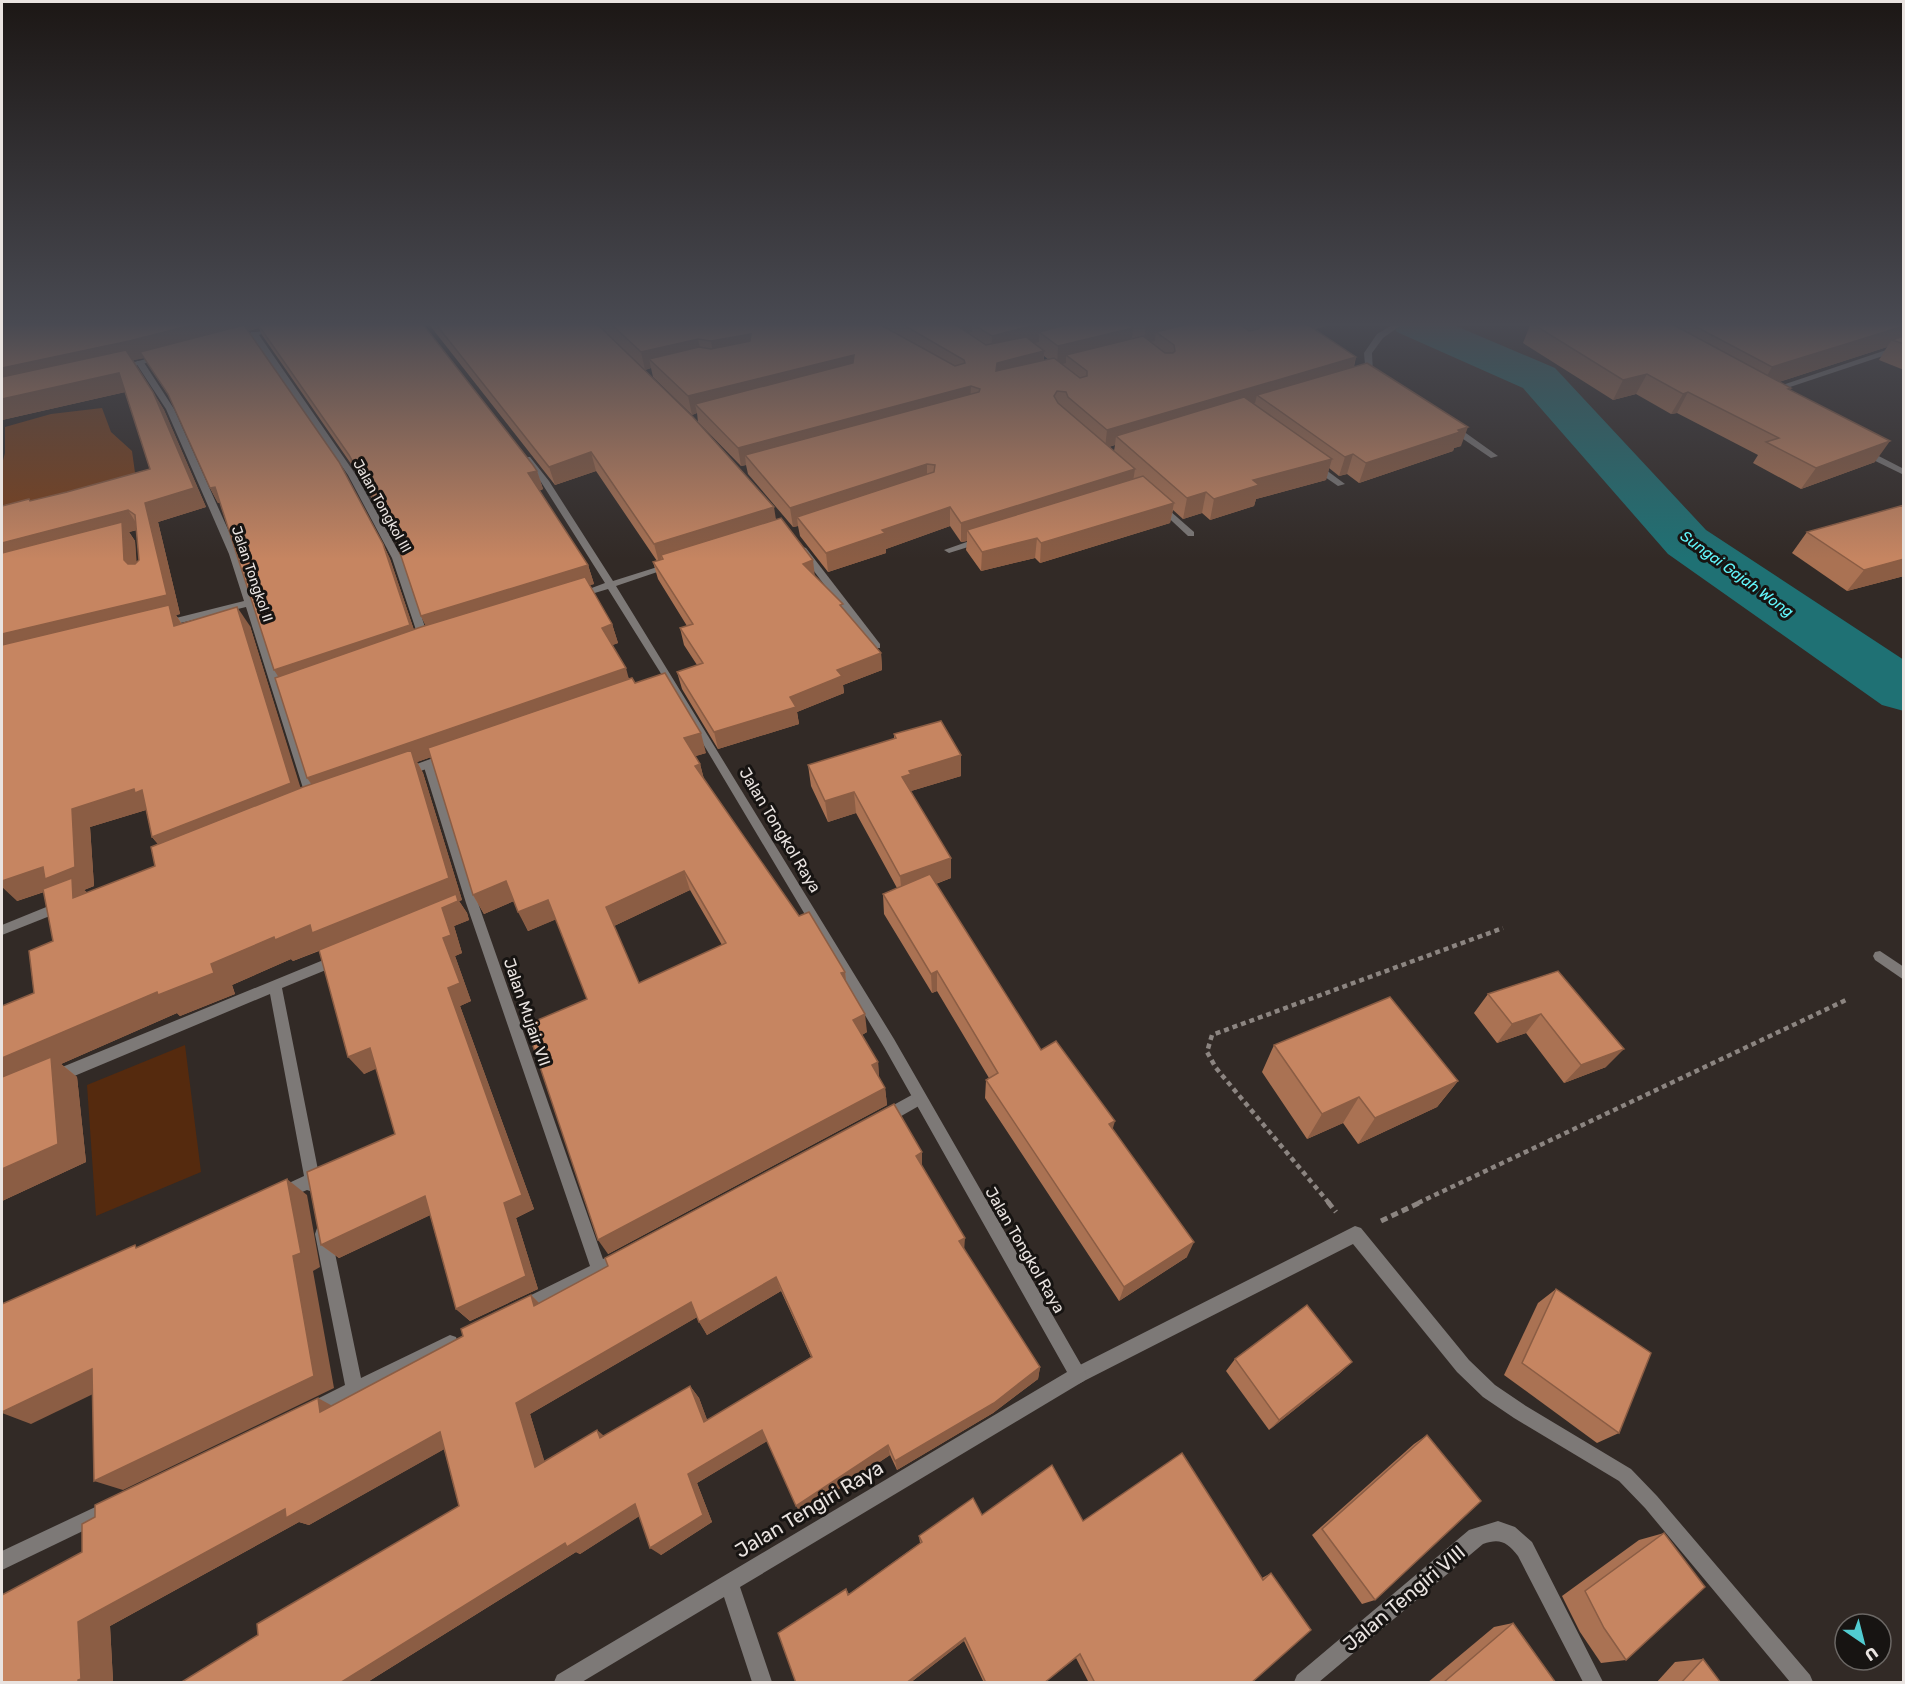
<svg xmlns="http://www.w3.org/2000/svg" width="1905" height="1684" font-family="Rubik,sans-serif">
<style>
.green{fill:#552a0e}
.forest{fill:#7c411c}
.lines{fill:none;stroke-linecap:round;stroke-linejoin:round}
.river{fill:#1f7174;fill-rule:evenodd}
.path-far1{stroke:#8c8581;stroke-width:4.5;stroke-dasharray:5 4;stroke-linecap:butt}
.path{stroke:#8c8581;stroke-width:5;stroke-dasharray:7 4.5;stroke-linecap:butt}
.service{fill:#7d7977;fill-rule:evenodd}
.minor{fill:#7d7977;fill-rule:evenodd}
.tertiary{fill:#7d7977;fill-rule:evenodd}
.wall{fill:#aa7253;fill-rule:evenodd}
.shaded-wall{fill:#8b5d44}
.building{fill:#c68561;stroke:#8b5d44;stroke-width:1.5;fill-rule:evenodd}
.labels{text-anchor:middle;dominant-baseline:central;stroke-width:6;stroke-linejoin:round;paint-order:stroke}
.far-street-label{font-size:14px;fill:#e9e3e0;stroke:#171412}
.far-water-label{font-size:15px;font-style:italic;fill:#62f6fb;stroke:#171412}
.street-label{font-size:16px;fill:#e9e3e0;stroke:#171412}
.near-street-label{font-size:20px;fill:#e9e3e0;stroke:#171412}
</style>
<rect width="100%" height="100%" fill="#322a26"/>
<path class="green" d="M185 1045 201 1172 96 1216 87 1085Z"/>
<path class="forest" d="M102 408 111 432 132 451 137 487 2 516V464L5 453V427L51 414Z"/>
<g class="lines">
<path class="river" d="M1391 323H1449L1555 368 1706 530 1904 660V711L1882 705 1668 554 1523 388 1397 332Z"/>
<g class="path-far1">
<path d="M1329 1203 1216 1068 1207 1052 1212 1035 1503 928"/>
<path d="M1418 1203 1846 1000"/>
</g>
<g class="path">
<path d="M1328 1202 1336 1212"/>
<path d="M1381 1221 1421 1202"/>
</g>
<g class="service">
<path d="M251 332H257L356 475 402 558 430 642 429 644 425 645 420 642 392 558 348 475 250 334Z"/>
<path d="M137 361H143L174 409 239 554 319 801 317 804 313 805 307 801 246 607 164 627 159 624 160 622 244 601 229 554 166 409 136 363Z"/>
<path d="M429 760 435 764 478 903 603 1259 622 1250 628 1252 630 1258 628 1264 523 1316 517 1314 515 1308 517 1302 590 1266 466 903 423 764Z"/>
<path d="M1880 951 1904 967V980L1875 960 1873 956 1875 952Z"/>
<path d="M338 954 343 955 345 959 343 963 282 988 321 1185 318 1190 313 1192 307 1190 283 1200 278 1198 275 1193 278 1188 304 1176 270 994 60 1082 55 1083 50 1082 48 1077 50 1072Z"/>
<path d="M919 1091 924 1093 926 1098 924 1103 889 1123 884 1125 879 1123 877 1118 879 1113Z"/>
<path d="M323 1226 329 1228 331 1234 361 1378 450 1335 456 1337 458 1343 456 1349 315 1418 309 1415 306 1409 309 1403 345 1385 315 1234 317 1228Z"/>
<path d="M1355 1226 1361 1228 1469 1360 1495 1385 1526 1406 1631 1469 1657 1496 1810 1675 1813 1682H1790L1645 1508 1619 1481 1514 1418 1483 1397 1457 1372 1353 1244 1084 1381 1078 1384 1072 1381 1069 1375 1072 1369Z"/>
<path d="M108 1501 114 1504 117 1510 114 1516 2 1570V1551Z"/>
</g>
<g class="minor">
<path d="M288 323H301L237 341 233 339Z"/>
<path d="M1396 323H1404L1383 338 1372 353 1373 373 1377 376 1373 378 1366 376 1364 353 1377 334Z"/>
<path d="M1904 344V349L1775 392 1768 390Z"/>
<path d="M161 355H164V359L120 369 116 367Z"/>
<path d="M1450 426H1456L1498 456 1491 458 1450 430Z"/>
<path d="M524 457H530L549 481 613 581 670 563 675 566 616 586 894 1039 1087 1375 1084 1381 740 1587 772 1682H752L724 1597 582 1682H554L557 1675 1067 1372 884 1047 665 680 608 589 578 598 573 595 605 583 541 482 523 459Z"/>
<path d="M1312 464H1318L1345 484 1338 486 1312 468Z"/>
<path d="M1161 503 1194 532V536H1188L1158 508V504Z"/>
<path d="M981 537 984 538V542L949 553 944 550Z"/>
<path d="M803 547 806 548 880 644V648H872L798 550Z"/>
<path d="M447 753 453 757 451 760 404 777 398 773 400 770Z"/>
<path d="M61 901 65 902 67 906 65 910 2 935V925Z"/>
<path d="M1498 1521 1515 1527 1532 1542 1603 1682H1583L1518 1556C1507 1542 1500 1538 1483 1544L1319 1682H1294L1297 1675 1469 1530Z"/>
</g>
<path class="tertiary" d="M1859 449H1865L1904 469V475L1859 453Z"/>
</g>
<g class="wall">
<path d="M2 323H422L537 471 543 489 539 491 588 565 594 584 589 585 612 624 618 643 612 645 629 679 635 683 706 753 695 756 700 764 704 779 799 916 845 972 846 983 867 1032 862 1035 878 1062 879 1078 885 1088 887 1105 608 1254 587 999 556 919 528 931 514 901 484 914 473 895 431 757 417 762 423 773 462 900 459 901 467 913 469 920 454 926 462 953 455 956 471 1001 460 1006 534 1209 516 1218 538 1289 470 1321 456 1309 430 1215 339 1258 321 1245 395 1134 376 1068 364 1074 319 951 293 961 291 959 232 985 235 994 180 1016 177 1013 61 1064 77 1077 86 1162 2 1201V1006L34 993 53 941 44 892 17 901 29 499 31 501 67 492 150 469 125 392 2 420ZM259 328 262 335 358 474 398 545 421 616 426 626 414 630 390 559 383 544 248 331ZM144 358 170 398 210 488 218 503 220 502 278 676 307 778 312 784 300 788 250 626 182 624 176 615 180 614 158 522 206 507 164 410 133 360ZM137 530 139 560 136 562 135 541 129 532ZM146 810 152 837 158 844 155 866 88 893 84 890 94 886 90 827ZM690 890 722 945 639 983 614 926Z"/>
<path d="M428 323H596L776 519 815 576 881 653 882 670 843 685 844 693 797 712 799 724 718 749 682 689 677 672 697 665 684 645 680 628 687 626 658 579 653 562 657 561 596 471 555 485Z"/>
<path d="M596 323H1335L1315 329 1356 357 1354 367 1461 446 1454 448 1453 451 1359 483 1347 474 1339 476 1329 468 1326 480 1256 499 1254 506 1210 520 1202 513 1183 519 1173 510 1170 523 1040 563 1035 558 981 571 966 550 967 541 961 542 950 526 886 549V553L828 572 800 536 798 526 793 527 748 474 746 465 741 466 698 422 697 413 692 415 653 377 651 368 645 370ZM1044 356 1049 360 1044 361ZM1115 445 1114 451 1109 447Z"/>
<path d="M1531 323H1904V370L1879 360 1887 347 1779 382 1791 388 1790 390 1875 462 1801 489 1753 463 1758 455 1677 413 1671 414 1636 394 1613 400 1523 343Z"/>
<path d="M1807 532 1904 576 1847 591 1792 553Z"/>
<path d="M894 734 961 776 911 791 951 878 936 884 1041 1050 1113 1130 1187 1257 1119 1301 985 1098 986 1080 989 1078 937 991 932 993 884 914 883 894 897 888 856 813 828 822 811 786 808 765 894 739Z"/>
<path d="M1558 971 1606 1067 1564 1083 1526 1033 1497 1043 1474 1013 1488 994Z"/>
<path d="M1274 1045 1458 1081 1437 1107 1358 1144 1343 1123 1307 1139 1262 1072Z"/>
<path d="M922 1167 964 1249 1040 1367 1038 1379 993 1413 897 1470 890 1455 801 1514 767 1441 697 1483 712 1522 661 1555 639 1516 580 1554 576 1552 366 1683H180L258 1635 459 1506 444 1449 309 1525 299 1522 110 1626 113 1681 111 1683 82 1552 333 1406 463 1336 531 1295 539 1303ZM781 1291 811 1357 707 1420 699 1398 690 1386 605 1436 544 1461 530 1414 697 1317 707 1335Z"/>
<path d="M1556 1289 1619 1433 1597 1443 1504 1375 1538 1303Z"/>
<path d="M1235 1359 1352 1362 1339 1374 1269 1430 1226 1371Z"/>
<path d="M1427 1435 1375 1600 1362 1604 1312 1535 1414 1444Z"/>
<path d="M982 1515 1083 1521 1262 1578 1271 1573 1251 1683H1089L1076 1658 1044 1683H984L964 1641 910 1683H796L846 1589 849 1594 920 1543 919 1536Z"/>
<path d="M1664 1533 1626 1660 1601 1663 1580 1632 1562 1596 1639 1540Z"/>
<path d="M1513 1623 1556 1683H1427L1494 1627Z"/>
<path d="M1703 1659 1721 1683H1656L1675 1662Z"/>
</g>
<g class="shaded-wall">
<path d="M200 323H256L259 328 144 358 2 389V368Z"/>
<path d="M962 323H1009L972 324V332L962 335Z"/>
<path d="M1043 323H1055L1054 338 1039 332V342L991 354 992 336Z"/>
<path d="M1156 323H1219L1156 332 1155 341 1143 344 1146 326Z"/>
<path d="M1296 323H1335L1293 335Z"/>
<path d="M1904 326V342L1892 340 1887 347 1760 388 1772 367Z"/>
<path d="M1133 328 1131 347 1066 355V363L1057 366 1058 346Z"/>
<path d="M751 334 753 351 714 359 711 341Z"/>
<path d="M698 339 702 357 649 359 651 368 645 370 641 352Z"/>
<path d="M1044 351 1043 369 996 389 997 363Z"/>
<path d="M854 355 855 373 695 404 697 413 692 415 688 396Z"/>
<path d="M1356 357 1351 375 1257 395 1255 403 1124 443 1116 436 1115 445 1105 448 1107 430Z"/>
<path d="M119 373 130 391 2 420V399Z"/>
<path d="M1647 374 1636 394 1613 400 1623 380Z"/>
<path d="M971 386 970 404 745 455 746 465 741 466 738 448Z"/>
<path d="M153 392 164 410 206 507 158 522 180 614 176 615 182 625 2 658V634L167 595 145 503 194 488Z"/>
<path d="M1688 392 1677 413 1671 414 1683 394Z"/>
<path d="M1468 427 1461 446 1454 448 1453 451 1359 483 1366 463Z"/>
<path d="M1890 441 1875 462 1801 489 1816 468Z"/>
<path d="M591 452 596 471 555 485 549 467Z"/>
<path d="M1353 454 1347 474 1339 476 1345 457Z"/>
<path d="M1332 459 1326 480 1256 499 1254 506 1210 520 1214 499 1253 480Z"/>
<path d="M927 464V483L797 517 798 526 793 527 790 508Z"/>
<path d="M1135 469 1132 488 967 530V541L961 542V523Z"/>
<path d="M537 471 543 489 535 492 528 473Z"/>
<path d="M215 487 223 501 218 503 210 488Z"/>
<path d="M1206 492 1202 513 1183 519 1187 498Z"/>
<path d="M1174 503 1170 523 1040 563 1041 543Z"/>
<path d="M774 507 777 526 663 559 661 555 662 562 659 563 654 544Z"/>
<path d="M950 507V526L886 549V553L828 572 826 553 882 530Z"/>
<path d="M128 510 140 529 129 532 135 541 138 579 2 566V543Z"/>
<path d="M1037 538 1035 558 981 571 982 552Z"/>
<path d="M383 544 390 559 417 639 283 684 274 670Z"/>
<path d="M1904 559V576L1847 591 1864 570Z"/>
<path d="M813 560 815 577 803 564Z"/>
<path d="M588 565 594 584 430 635 421 616Z"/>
<path d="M237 607 250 626 305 802 168 856 152 837Z"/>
<path d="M612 624 618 643 608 647 602 628Z"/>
<path d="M881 653 882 670 843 685 844 693 797 712 799 724 718 749 714 732 790 697 837 670Z"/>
<path d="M626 668 631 687 417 762 423 773 462 900 459 901 467 913 469 920 454 926 462 953 455 956 471 1001 460 1006 534 1209 516 1218 538 1289 470 1321 456 1309 526 1276 325 948 293 961 291 959 232 985 235 994 180 1016 177 1013 61 1064 77 1077 86 1162 2 1201V1058L211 964 320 796 307 778Z"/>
<path d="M701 733 706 753 690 758 684 738Z"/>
<path d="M961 755V776L911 791V795L902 777 909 771Z"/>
<path d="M700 764 705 784 695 766Z"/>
<path d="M134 789 142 790 149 809 90 827 94 886 84 890 95 900 64 898 55 888 17 901 2 887V881L72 809Z"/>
<path d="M854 792 856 813 828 822 825 801Z"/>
<path d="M951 858V878L902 896 900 876Z"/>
<path d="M684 871 690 890 614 926 606 907Z"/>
<path d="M506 881 516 900 484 914 473 895Z"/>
<path d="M548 900 557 919 528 931 518 912Z"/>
<path d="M937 971V991L932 993 931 974Z"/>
<path d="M845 972 847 990 841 973Z"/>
<path d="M865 1014 867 1032 856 1038 853 1020Z"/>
<path d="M1541 1014 1526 1033 1497 1043 1512 1024Z"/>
<path d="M370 1048 385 1065 364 1074 348 1057Z"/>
<path d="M1624 1049 1606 1067 1564 1083 1581 1065Z"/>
<path d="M878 1062 879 1079 872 1065Z"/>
<path d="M1458 1081 1437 1107 1358 1144 1375 1118Z"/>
<path d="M885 1088 887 1105 608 1254 598 1240Z"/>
<path d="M1359 1097 1343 1123 1307 1139 1322 1114Z"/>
<path d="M1115 1121 1110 1138 1109 1124Z"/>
<path d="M922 1152V1169L916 1156Z"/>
<path d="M287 1179 307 1195 320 1267 313 1271 334 1388 123 1490 94 1481 293 1256Z"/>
<path d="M425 1196 439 1211 339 1258 321 1245Z"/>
<path d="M965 1238 964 1252 959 1241Z"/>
<path d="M1194 1242 1187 1257 1119 1301 1124 1287Z"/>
<path d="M776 1277 781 1291 707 1335 699 1322Z"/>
<path d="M531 1295 544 1308 534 1306Z"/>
<path d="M691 1302 699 1316 530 1414 549 1476 535 1467 516 1403Z"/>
<path d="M1352 1362 1339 1374 1269 1430 1279 1420Z"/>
<path d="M1040 1367 1038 1379 993 1413 897 1470 895 1461Z"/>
<path d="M92 1369 120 1381 31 1424 2 1413V1412Z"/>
<path d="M690 1386 699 1398 712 1433 704 1422Z"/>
<path d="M318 1398 338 1409 320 1412Z"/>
<path d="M597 1430 609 1440 600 1438Z"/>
<path d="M762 1430 769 1440 697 1483 712 1522 661 1555 650 1548 688 1474Z"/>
<path d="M440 1432 457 1442 309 1525 299 1522 110 1626 113 1681 111 1683H78V1622L285 1509Z"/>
<path d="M888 1445 890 1455 801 1514 796 1506Z"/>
<path d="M635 1504 646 1512 580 1554 576 1552 366 1683H340L565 1543Z"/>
<path d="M965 1638 964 1641 910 1683H906Z"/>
</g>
<g class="building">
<path d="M2 323H200L129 341 2 368Z"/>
<path d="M257 323H422L533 465 537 471 528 473 588 565 421 616 395 538 349 455Z"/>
<path d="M435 323H596L693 417 774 507 654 544 591 452 549 467Z"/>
<path d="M610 323 879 324 955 366 965 363 964 360 900 323H953L986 345 1026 337 1044 351 997 363 996 371 1054 358 1080 378 1087 376V371L1066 355 1143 336 1165 353H1173L1175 351 1174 345 1156 332 1191 323H1238L1249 331 1258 329 1260 327 1255 323H1305L1356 357 1107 430 1068 397 1066 392 1057 391 1054 396 1058 403 1135 469 961 523 950 507 882 530 885 533 826 553 797 517 934 472 935 465 927 464 790 508 745 455 979 392 980 389 971 386 738 448 695 404 853 363 854 355 688 396 649 359 699 347 711 349 750 341 751 334 711 341 698 339 641 352Z"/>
<path d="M975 323H1043L992 336 972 324Z"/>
<path d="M1073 323H1128L1133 328 1058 346 1039 332Z"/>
<path d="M1142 323H1156L1146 326Z"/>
<path d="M1531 323H1670L1791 388 1788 389 1890 441 1816 468 1766 442 1779 438 1688 392 1683 394 1647 374 1623 380Z"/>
<path d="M1689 323H1904V326L1772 367Z"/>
<path d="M244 325 339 462 383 544 410 625 274 670 215 487 210 488 168 394 140 352Z"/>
<path d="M1904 336V344L1892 340Z"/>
<path d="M126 350 153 392 194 488 145 503 167 595 2 634V553L122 522 124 560 128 564H135L139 560 135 515 128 510 2 543V506L29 499 30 501 67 492 150 469 119 373 2 399V377Z"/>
<path d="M1367 363 1468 427 1458 430 1460 432 1366 463 1353 454 1345 457 1257 395Z"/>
<path d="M1244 397 1332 459 1253 480 1259 485 1214 499 1206 492 1187 498 1116 436Z"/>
<path d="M1143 476 1174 503 1041 543 1037 538 982 552 967 530Z"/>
<path d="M1904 505V559L1864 570 1807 532Z"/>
<path d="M781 518 813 560 803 564 843 604 840 605 881 653 837 670 842 676 790 697 796 707 714 732 677 672 703 663 680 628 693 624 653 562 663 559 661 555Z"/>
<path d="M585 577 612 624 602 628 626 668 307 778 275 678 421 627Z"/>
<path d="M169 605 174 626 237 607 291 783 152 837 142 790 135 793 134 789 72 809 75 867 45 879 43 867 2 881V645Z"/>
<path d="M665 673 701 733 684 738 700 764 695 766 799 916 809 912 845 972 841 973 865 1014 853 1020 878 1062 872 1065 885 1088 598 1240 526 1025 587 999 548 900 518 912 506 881 473 895 428 748 632 678 635 683ZM684 871 726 943 639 983 606 907Z"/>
<path d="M941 721 961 755 909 771 911 774 902 777 951 858 900 876 854 792 825 801 808 765 896 738 894 734Z"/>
<path d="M411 750 449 878 312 933 310 925 275 940 274 937 211 964 214 973 158 995 157 992 2 1058V1006L34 993 29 951 53 941 43 889 72 878 73 898 155 866 151 847 303 787Z"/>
<path d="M930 874 1041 1050 1056 1041 1115 1121 1109 1124 1194 1242 1124 1287 986 1080 998 1073 937 971 931 974 883 894Z"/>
<path d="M456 894 458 901 442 908 451 935 443 938 460 983 448 988 522 1195 504 1203 526 1276 456 1309 425 1196 321 1245 307 1172 395 1134 370 1048 348 1057 319 950Z"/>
<path d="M1558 971 1624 1049 1581 1065 1541 1014 1512 1024 1488 994Z"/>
<path d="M1390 997 1458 1081 1375 1118 1359 1097 1322 1114 1274 1045Z"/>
<path d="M51 1057 58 1144 2 1169V1077Z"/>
<path d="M894 1104 922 1152 916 1156 965 1238 959 1241 1040 1367 994 1403 895 1461 888 1445 796 1506 762 1430 688 1474 703 1515 650 1548 635 1504 567 1547 565 1543 340 1683H180L258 1635 257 1624 459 1506 440 1432 286 1518 285 1509 78 1622 81 1679 78 1680V1683H2V1595L82 1552V1524L95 1517V1505L318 1398 320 1412 463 1336 461 1329 531 1295 534 1306 608 1266 605 1258ZM776 1277 812 1357 704 1422 690 1386 600 1438 597 1430 535 1467 516 1403 691 1302 699 1322Z"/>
<path d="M287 1179 301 1253 293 1256 314 1376 94 1481 92 1369 2 1412V1304L135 1245 136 1248Z"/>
<path d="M1556 1289 1651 1353 1619 1433 1522 1363Z"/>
<path d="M1307 1305 1352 1362 1279 1420 1235 1359Z"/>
<path d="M1427 1435 1481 1501 1375 1600 1322 1529Z"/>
<path d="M1182 1453 1263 1580 1271 1573 1311 1630 1251 1683H1095L1080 1654 1044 1683H986L965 1638 906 1683H796L778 1633 846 1589 848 1595 922 1542 919 1536 973 1498 982 1515 1052 1465 1083 1521Z"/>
<path d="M1664 1533 1705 1587 1626 1660 1604 1628 1585 1591Z"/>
<path d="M1513 1623 1556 1683H1443Z"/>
<path d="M1703 1659 1721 1683H1681Z"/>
</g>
<linearGradient id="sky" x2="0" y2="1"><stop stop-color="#1c1715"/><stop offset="0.58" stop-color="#494a52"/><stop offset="1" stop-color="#494a52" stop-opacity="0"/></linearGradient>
<rect width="1905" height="559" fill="url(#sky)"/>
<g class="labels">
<g class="far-street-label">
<text transform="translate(382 506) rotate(61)">Jalan Tongkol III</text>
<text transform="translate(252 574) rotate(71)">Jalan Tongkol II</text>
</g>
<g class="far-water-label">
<text transform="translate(1737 574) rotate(36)">Sungai Gajah Wong</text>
</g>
<g class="street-label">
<text transform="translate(780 830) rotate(59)">Jalan Tongkol Raya</text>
<text transform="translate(527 1012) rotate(71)">Jalan Mujair VII</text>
<text transform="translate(1025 1250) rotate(60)">Jalan Tongkol Raya</text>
</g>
<g class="near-street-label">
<text transform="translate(809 1509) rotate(-31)">Jalan Tengiri Raya</text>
<text transform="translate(1404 1598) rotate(-40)">Jalan Tengiri VIII</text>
</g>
</g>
<rect width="1905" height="1684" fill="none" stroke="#e9e3e0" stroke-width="6"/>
<g transform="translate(1863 1642) rotate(145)"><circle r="28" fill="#171412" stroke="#6b6764" stroke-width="1.5"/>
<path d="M0-4.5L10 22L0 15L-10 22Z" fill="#51ccd1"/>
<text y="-9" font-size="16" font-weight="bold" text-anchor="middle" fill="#e9e3e0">U</text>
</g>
</svg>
